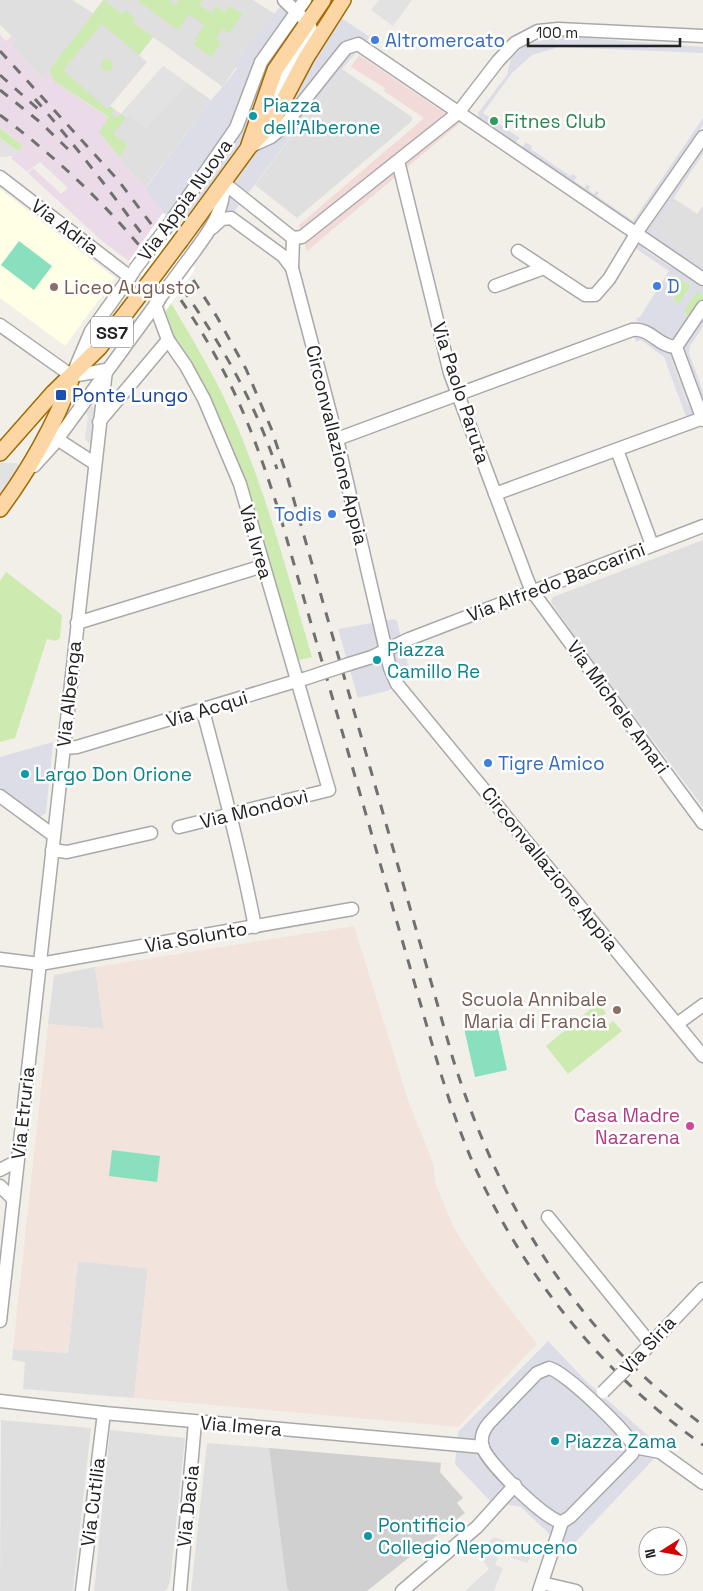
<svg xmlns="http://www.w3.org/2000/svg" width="703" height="1591" font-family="'Space Grotesk',sans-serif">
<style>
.residential{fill:#e0dfdf}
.commercial{fill:#f2dad9}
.industrial{fill:#ebdbe8}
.education{fill:#ffffe5}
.religious{fill:#d0d0d0}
.military{fill:#f3e3dd}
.grass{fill:#cdebb0}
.pitch{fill:#88e0be}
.parking{fill:#e2e2e2}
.plaza{fill:#dddde8;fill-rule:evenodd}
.pier{fill:#fff}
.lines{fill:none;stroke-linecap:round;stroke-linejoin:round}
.minor-casing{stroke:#a9a9a9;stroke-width:15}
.major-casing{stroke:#a06b00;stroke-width:18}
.minor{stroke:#fff;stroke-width:12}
.major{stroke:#fcd6a4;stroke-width:15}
.rail{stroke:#707070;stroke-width:3;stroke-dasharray:10 10;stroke-linecap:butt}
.minor-bridge-casing{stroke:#a9a9a9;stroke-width:15;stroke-linecap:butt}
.major-bridge-casing{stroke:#a06b00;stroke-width:18;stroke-linecap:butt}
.minor-bridge{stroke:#fff;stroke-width:12}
.major-bridge{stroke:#fcd6a4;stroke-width:15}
.shop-dot{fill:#3f7fe0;stroke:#fff;stroke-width:2}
.culture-dot{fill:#0f9aa8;stroke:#fff;stroke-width:2}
.leisure-dot{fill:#2e9e5b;stroke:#fff;stroke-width:2}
.education-dot{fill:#8d6e63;stroke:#fff;stroke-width:2}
.transit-dot{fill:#1a4fb4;stroke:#fff;stroke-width:2}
.hotel-dot{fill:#d1479c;stroke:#fff;stroke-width:2}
.labels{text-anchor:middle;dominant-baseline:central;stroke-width:5;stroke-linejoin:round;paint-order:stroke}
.shield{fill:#fff;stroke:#646464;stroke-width:1}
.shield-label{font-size:18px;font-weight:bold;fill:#222}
.shop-label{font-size:19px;fill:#366cbe;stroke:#fff;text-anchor:start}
.culture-label{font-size:19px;fill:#0d838f;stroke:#fff;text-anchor:start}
.leisure-label{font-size:19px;fill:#27864d;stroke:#fff;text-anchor:start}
.street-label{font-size:19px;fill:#222;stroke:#fff}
.education-label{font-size:19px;fill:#785e54;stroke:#fff;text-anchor:start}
.transit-label{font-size:19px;fill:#164399;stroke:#fff;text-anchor:start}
.hotel-label{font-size:19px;fill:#b23c85;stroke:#fff;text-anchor:end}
</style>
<rect width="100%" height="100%" fill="#f2efe9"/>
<g class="residential">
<path d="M0 0H72L93 13 103 0H253L275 14 262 30 260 29 223 87 153 37 139 55 147 62 110 106 121 114 163 66 211 100 146 187 132 174 99 132 109 117 54 81 49 71 42 79 11 45 16 40 0 25Z"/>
<path d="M342 69 412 117V121L297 218 255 185Z"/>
<path d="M673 198 697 214 703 206V266L652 230Z"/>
<path d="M703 540V807L578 641 551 602 553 597Z"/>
<path d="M95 967 104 1029 48 1024 54 975Z"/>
<path d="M78 1261 148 1268 134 1398 23 1389 25 1362 12 1360 13 1349 68 1353Z"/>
<path d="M1 1420 91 1428 73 1591H0Z"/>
<path d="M110 1430 185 1438 170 1582 167 1589 164 1591H94Z"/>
<path d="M207 1443 269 1448 287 1588 289 1591H191Z"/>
</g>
<path class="commercial" d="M359 55 460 123 307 251 299 225 424 118 384 91 385 88 351 67Z"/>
<path class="industrial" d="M0 35 6 41 12 36 16 40 11 45 42 79 49 70 54 81 109 118 99 132 132 174 146 187 145 189 163 213 129 261 102 241 28 173 33 168 61 194 68 188 40 162 27 172 11 158 23 146 0 128Z"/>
<path class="education" d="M0 189 115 278 65 346 0 298Z"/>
<path class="religious" d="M269 1448 455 1464 441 1463 440 1472 463 1498 457 1503 465 1513 367 1591H289L287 1588Z"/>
<path class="military" d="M354 926 408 1100 433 1163 436 1185 454 1228 486 1278 537 1344 458 1427 134 1398 148 1269 78 1261 68 1353 13 1349 48 1024 104 1029 95 967Z"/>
<g class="grass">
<path d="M104 0 122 14 125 10 135 18 133 22 153 37 139 55 102 24 63 70 107 109 110 106 114 109 112 114 117 118 121 114 126 117 113 134 127 144 120 157 99 132 109 117 54 81 49 70Z"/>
<path d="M137 0H168L176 5 179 0H202L199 5 212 13 216 6 225 12 229 6 243 14 229 33 223 29 216 38 221 43 211 57 194 45 197 41 195 39 204 25 189 14 178 30Z"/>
<circle cx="107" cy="65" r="6"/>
<path d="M0 128 23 146 18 151 0 138Z"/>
<path d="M675 275 691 286 678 305C671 295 668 286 675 275Z"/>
<path d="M697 290 703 295V301L689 321 684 310Z"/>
<path d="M171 303C195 343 219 383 237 426 269 501 289 580 312 657L300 660 292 652 249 504 164 315Z"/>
<path d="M6 572 62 615 60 638 56 641 47 639 15 738 0 742V581Z"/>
<path d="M598 1003 606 1013 599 1019 603 1026H607L613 1021 622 1031 568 1074 546 1046Z"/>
</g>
<g class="pitch">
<path d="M19 241 52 266 34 290 1 265Z"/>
<path d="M496 1020 507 1070 475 1077 464 1028Z"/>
<path d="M112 1150 160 1156 157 1182 109 1176Z"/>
</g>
<g class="parking">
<path d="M379 0H412L393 26 371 10Z"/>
<path d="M163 66 188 84 147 129 128 115 126 117 121 114Z"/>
<path d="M0 138 18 151 13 156 0 157Z"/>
<path d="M669 358 679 363 694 405 687 406Z"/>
<path d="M92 406 95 409 92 446 85 439 88 416 86 413Z"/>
<path d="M0 463H17L20 470 0 497Z"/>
<path d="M494 1537 534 1551 527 1563 500 1553 495 1565 503 1568 494 1591H465L489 1569 477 1552Z"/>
</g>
<g class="plaza">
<path d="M285 0H314L370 37 342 69 218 233 163 213 145 189 211 100 227 82 237 68 234 66 260 29 262 30Z"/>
<path d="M559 36 703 47V53L559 47 532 55 512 73 483 113 520 138 515 143 479 120 478 113 507 75 511 58 525 45Z"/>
<path d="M703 118V125L634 223 522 150 525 142 532 146 531 149 570 176 572 174 577 177 574 180 577 183 585 188 587 184 590 187 589 190 594 194 596 191 599 192 597 196 633 221Z"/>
<path d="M703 149V154L652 230 703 266V270L646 233V226L651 225Z"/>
<path d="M639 244 646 245 644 249 671 267 673 263 703 285V295L697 291 684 310 689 321 675 342 639 326 636 318 640 317 669 271 635 248ZM675 275 691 286 678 305 673 298 671 288 670 282Z"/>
<path d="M703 314V327L690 346 689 353 703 391V409V401L685 354H682V345Z"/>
<path d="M634 334 656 342 676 359 679 363 670 359 687 406 694 405 693 416 687 419 664 357 641 340 636 342Z"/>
<path d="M394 619 397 621 411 677 387 691 358 698 338 629Z"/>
<path d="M53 742 46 813 39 817 0 787V757Z"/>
<path d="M548 1341 586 1381 663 1449 567 1551 521 1507 490 1501 455 1464 458 1432Z"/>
</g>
<path class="pier" d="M163 213 191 256 195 269 167 309 129 261Z"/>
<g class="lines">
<defs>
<g id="minor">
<path d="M267 109 286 73 312 31 309 24 284 0"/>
<path d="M251 146 271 137 283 127 346 48 358 44 703 279"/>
<path d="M398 161 450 373 527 579 532 591 703 823"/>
<path d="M0 177 130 277"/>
<path d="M224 183 293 238 292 268 337 439 390 668 397 684 703 1056"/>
<path d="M170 223 236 128 261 62 305 0"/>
<path d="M212 228 222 219 231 218 283 256 292 268"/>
<path d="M293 238 302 237 458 113 498 61 515 43 538 31 558 29 703 36"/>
<path d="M518 251 585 295H595L609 279 641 226 703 137"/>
<path d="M191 256C208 233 224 213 224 183"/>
<path d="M495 286 544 268"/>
<path d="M155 305 168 340 186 366 204 399 240 484 329 790 179 827"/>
<path d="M0 325 72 376 106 370"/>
<path d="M676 347 703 420"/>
<path d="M676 347 703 307"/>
<path d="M74 371 91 331 134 271"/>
<path d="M99 422 168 340"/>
<path d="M57 439 94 463"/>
<path d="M337 439 632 330C650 327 659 347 676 347"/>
<path d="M617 450 652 545"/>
<path d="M34 466 53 445 159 300"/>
<path d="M495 494 703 418"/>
<path d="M77 623 263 566"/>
<path d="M349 664 372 657 409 639 703 526"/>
<path d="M203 711C222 782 241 854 255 927"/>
<path d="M63 748 77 747 303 679"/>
<path d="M0 796 53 835"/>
<path d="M52 850 67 852 151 833"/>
<path d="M0 959 40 964 352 909"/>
<path d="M677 1024 703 1005"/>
<path d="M0 1170 15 1162 19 1154"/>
<path d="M0 1186 13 1199"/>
<path d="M548 1217 650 1343"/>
<path d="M0 1321 106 370"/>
<path d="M639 1356 703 1289"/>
<path d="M549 1368C564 1371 629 1433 634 1447L632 1454 570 1517 562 1522C546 1521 489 1464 483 1448 480 1439 483 1430 489 1423L537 1373Z"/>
<path d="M0 1401 104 1413 483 1447"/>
<path d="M634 1447 660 1452 703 1483"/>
<path d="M542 1583 576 1591"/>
<path d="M82 1591 104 1413"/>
<path d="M180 1591 195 1422"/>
<path d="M402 1591 477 1527 515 1485"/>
<path d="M539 1591 562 1522"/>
</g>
<g id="major">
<path d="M249 145 275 70 323 0"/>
<path d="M181 240 249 147 271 124 306 58 343 0"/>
<path d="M0 453 53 393 99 348 148 284"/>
<path d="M0 509C27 473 56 423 71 380"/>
</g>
</defs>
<use href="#minor" class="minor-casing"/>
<use href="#major" class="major-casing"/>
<use href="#minor" class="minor"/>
<use href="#major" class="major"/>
<g class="rail">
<path d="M0 51 118 180 192 278 217 317 246 369 271 428 287 476 453 1059C500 1207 575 1332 703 1425"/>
<path d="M0 75 38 109"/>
<path d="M0 90 40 122 72 153"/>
<path d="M35 99C69 138 101 179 132 221 193 300 245 373 277 469"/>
<path d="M0 115C93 185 172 270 225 374 248 418 264 465 279 512L428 1030C440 1072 453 1115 470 1156 520 1272 600 1372 703 1445"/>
</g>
<defs>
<g id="minor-bridge">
<path d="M135 269 170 223"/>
<path d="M159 299 191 256"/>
<path d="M304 679 349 664"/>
<path d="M603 1392 639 1356"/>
</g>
<path id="major-bridge" d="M148 284 181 240"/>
</defs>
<use href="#minor-bridge" class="minor-bridge-casing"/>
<use href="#major-bridge" class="major-bridge-casing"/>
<use href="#minor-bridge" class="minor-bridge"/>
<use href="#major-bridge" class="major-bridge"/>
</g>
<g class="shop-dot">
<circle cx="375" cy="40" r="5"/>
<circle cx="657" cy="286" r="5"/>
<circle cx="332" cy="514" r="5"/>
<circle cx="488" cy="763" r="5"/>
</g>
<g class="culture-dot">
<circle cx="253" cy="116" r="5"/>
<circle cx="377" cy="660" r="5"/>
<circle cx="25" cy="774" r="5"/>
<circle cx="555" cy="1441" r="5"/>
<circle cx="368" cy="1536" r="5"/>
</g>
<circle class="leisure-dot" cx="494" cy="121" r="5"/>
<g class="education-dot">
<circle cx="54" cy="287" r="5"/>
<circle cx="617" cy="1010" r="5"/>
</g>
<rect class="transit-dot" x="55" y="389" width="12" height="12" rx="2.5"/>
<circle class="hotel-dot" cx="690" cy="1126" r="5"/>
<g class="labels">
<rect class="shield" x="91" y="316.5" width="42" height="31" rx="4"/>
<g class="shield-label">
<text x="112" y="332">SS7</text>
</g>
<g class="shop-label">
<text x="385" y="40">Altromercato</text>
<text x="667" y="286">D</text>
<text x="322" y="514" text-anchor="end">Todis</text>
<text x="498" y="763">Tigre Amico</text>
</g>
<g class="culture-label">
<text x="263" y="105">Piazza<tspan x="263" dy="22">dell'Alberone</tspan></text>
<text x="387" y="649">Piazza<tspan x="387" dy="22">Camillo Re</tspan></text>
<text x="35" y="774">Largo Don Orione</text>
<text x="565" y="1441">Piazza Zama</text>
<text x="378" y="1525">Pontificio<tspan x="378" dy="22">Collegio Nepomuceno</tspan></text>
</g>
<g class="leisure-label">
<text x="504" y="121">Fitnes Club</text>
</g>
<g class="street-label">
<text transform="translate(185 200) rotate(-54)">Via Appia Nuova</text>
<text transform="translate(65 227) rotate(37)">Via Adria</text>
<text transform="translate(461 393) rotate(72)">Via Paolo Paruta</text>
<text transform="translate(337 445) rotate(76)">Circonvallazione Appia</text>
<text transform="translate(256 542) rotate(74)">Via Ivrea</text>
<text transform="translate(556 582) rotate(-21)">Via Alfredo Baccarini</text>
<text transform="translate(69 694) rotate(-84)">Via Albenga</text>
<text transform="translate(618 707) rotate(54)">Via Michele Amari</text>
<text transform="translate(207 709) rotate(-17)">Via Acqui</text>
<text transform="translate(254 809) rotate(-14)">Via Mondovì</text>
<text transform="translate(550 869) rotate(51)">Circonvallazione Appia</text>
<text transform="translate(196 937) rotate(-10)">Via Solunto</text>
<text transform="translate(23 1113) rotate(-84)">Via Etruria</text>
<text transform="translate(648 1345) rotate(-47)">Via Siria</text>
<text transform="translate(241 1426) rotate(5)">Via Imera</text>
<text transform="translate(93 1502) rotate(-83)">Via Cutilia</text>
<text transform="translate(188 1506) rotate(-84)">Via Dacia</text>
</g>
<g class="education-label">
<text x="64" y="287">Liceo Augusto</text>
<text x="607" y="999" text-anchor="end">Scuola Annibale<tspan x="607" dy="22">Maria di Francia</tspan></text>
</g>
<g class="transit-label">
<text x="72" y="395">Ponte Lungo</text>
</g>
<g class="hotel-label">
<text x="680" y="1115">Casa Madre<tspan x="680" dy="22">Nazarena</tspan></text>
</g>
</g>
<g transform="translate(663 1551) rotate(259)"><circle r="24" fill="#ffffff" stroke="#a7a7a7"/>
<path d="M0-4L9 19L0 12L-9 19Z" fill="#d40000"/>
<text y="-8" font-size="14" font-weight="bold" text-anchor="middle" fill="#222222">N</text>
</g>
<path d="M528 38v8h152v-8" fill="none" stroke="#222222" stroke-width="2.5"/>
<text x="536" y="38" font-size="15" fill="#222222" stroke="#ffffff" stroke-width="4" paint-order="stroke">100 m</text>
</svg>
